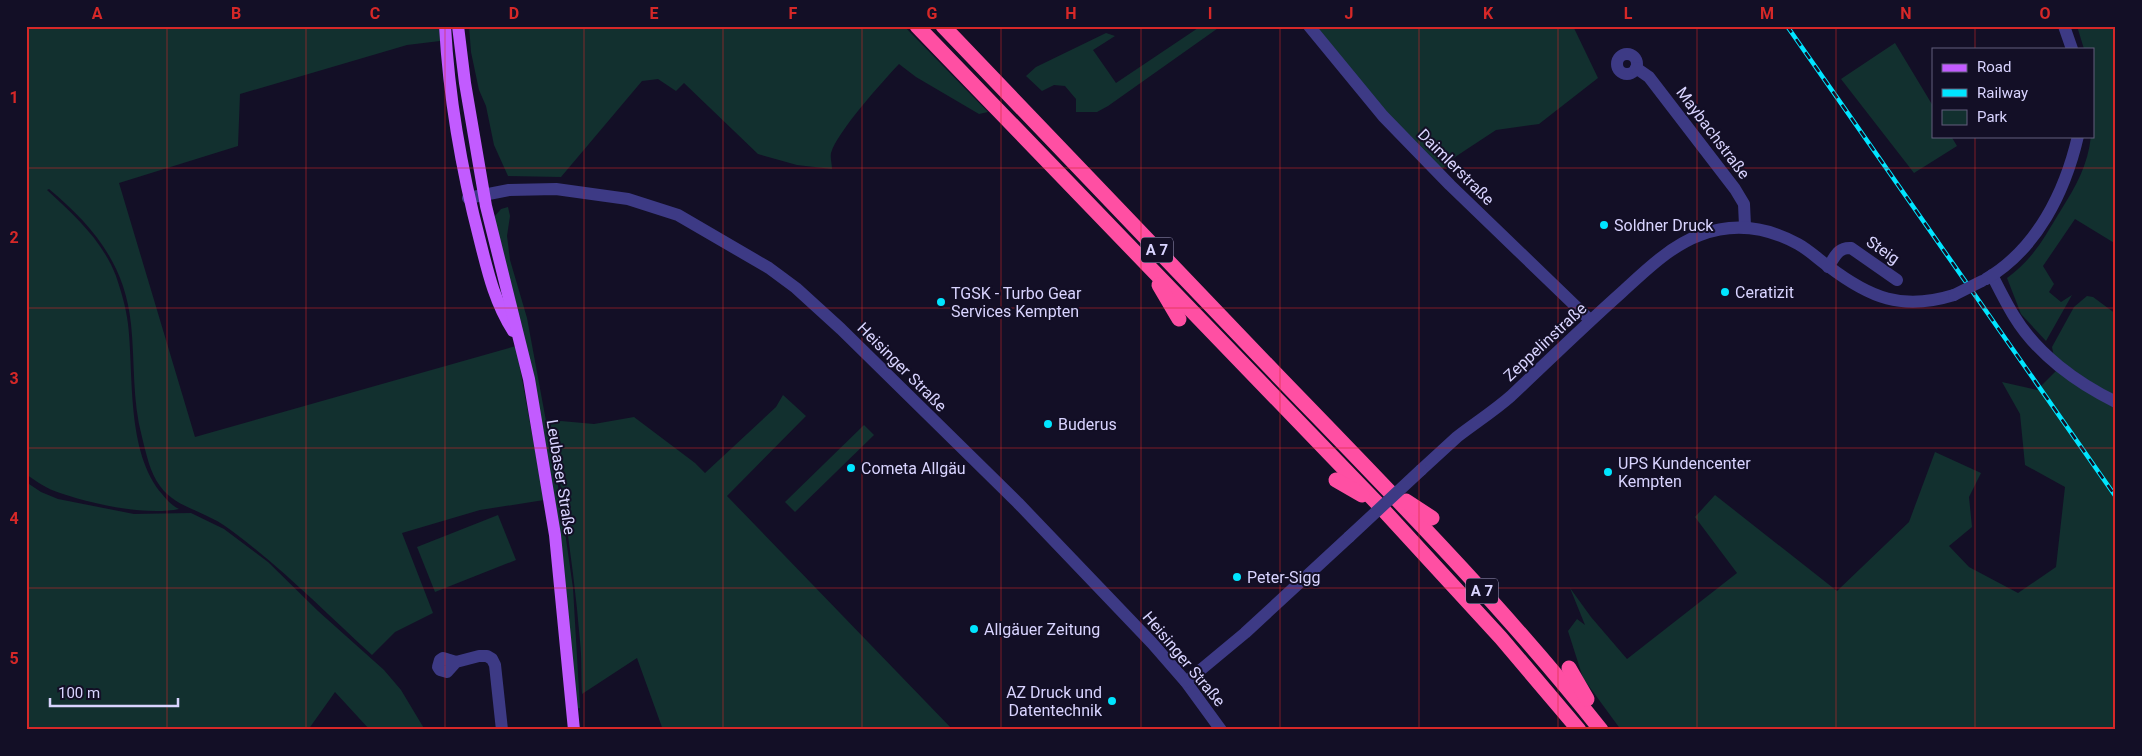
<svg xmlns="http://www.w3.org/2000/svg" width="2142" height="756" font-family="Roboto,sans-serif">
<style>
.green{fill:#12302f}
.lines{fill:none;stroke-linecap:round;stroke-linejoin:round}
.minor{stroke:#3d3a85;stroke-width:12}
.major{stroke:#c25bff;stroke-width:12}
.highway{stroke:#ff4fa3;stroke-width:15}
.rail-casing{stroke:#00e5ff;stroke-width:4.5}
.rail{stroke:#130f26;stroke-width:2.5;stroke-dasharray:8;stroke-linecap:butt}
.minor-bridge{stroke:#3d3a85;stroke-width:12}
.grid{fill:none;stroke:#d62828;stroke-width:1;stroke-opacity:0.55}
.poi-dot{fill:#00e5ff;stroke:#130f26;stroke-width:2}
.labels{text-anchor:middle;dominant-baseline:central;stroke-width:4;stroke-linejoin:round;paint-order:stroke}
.shield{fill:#130f26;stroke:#9e99be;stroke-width:1}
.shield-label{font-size:15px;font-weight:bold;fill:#d9d4ff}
.street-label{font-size:16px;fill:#d9d4ff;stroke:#130f26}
.poi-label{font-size:16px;fill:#d9d4ff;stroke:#130f26;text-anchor:start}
.neatline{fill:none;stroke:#d62828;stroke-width:2}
.grid-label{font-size:16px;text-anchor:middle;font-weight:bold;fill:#d62828}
</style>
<rect width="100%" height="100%" fill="#130f26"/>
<g class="green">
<path d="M26 26H440V41L407 45 240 94 238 146 119 183 195 437 516 346 544 500 480 510 402 533 433 613 395 632 372 655C327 614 285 571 236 534 228 528 220 522 211 518 192 508 173 504 160 486 150 473 146 453 142 437 132 400 135 362 131 324 125 264 93 226 49 189L47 190C75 216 102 240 116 276 121 291 126 307 128 324 134 375 126 452 162 494 167 500 171 505 179 509 146 516 92 504 60 493 47 489 37 482 26 474Z"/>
<path d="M469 26H904L988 112 979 114 916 77 899 64C883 81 837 132 831 153 830 158 832 164 832 169L797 165 758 154 684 83 676 91 658 79 642 81 561 177 508 176 494 145 486 106 479 90 471 52Z"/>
<path d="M1201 26H1221L1108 106 1097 112H1076V99L1065 86 1054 85 1042 91 1026 76 1036 67 1106 33 1115 36 1093 50 1116 83Z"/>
<path d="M1309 26H1573L1598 78 1539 124 1496 130 1455 157 1438 173Z"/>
<path d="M2077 26H2116V244L2075 219 2043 266 2054 284 2049 292 2061 302 2072 295 2046 341 2021 314 2007 278C2035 257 2043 239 2061 210 2076 186 2088 165 2091 136H2093V49H2084Z"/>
<path d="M1895 43 1933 106V136H1951L1957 146 1914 173 1841 79Z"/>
<path d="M508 207 510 216 507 236 510 260 527 318 560 497 573 588 580 708 575 709 568 614 494 217 501 209Z"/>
<path d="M2087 296 2093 297 2116 314V399L2054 357 2052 347 2074 307Z"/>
<path d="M2058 369 2116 407V730H1621L1583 678 1568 631 1577 619 1585 625 1570 588 1591 617 1627 659 1737 573 1695 517 1715 495 1837 591 1909 522 1935 452 1981 473 1969 497 1972 527 1949 546 1969 567 2018 593 2056 567 2065 487 2025 465 2020 414 2002 382 2037 390Z"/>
<path d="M783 395 806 416 727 496 953 730H663L637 658 582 694C581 677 582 659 580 641 574 567 562 494 550 420L594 424 634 417 695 463 705 473 776 407Z"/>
<path d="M864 425 874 435 795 512 785 502Z"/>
<path d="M26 482 41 492 58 499 134 514 191 513 224 529 268 562 318 611 384 670 401 690 425 730H370L335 692 308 730H26Z"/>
<path d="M498 515 516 560 435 592 417 547Z"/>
</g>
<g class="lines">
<g class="minor">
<path d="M1309 26 1383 116 1450 185 1590 320"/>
<path d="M2064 26 2072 49"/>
<circle cx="1627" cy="64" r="10"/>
<path d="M1636 68 1649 77 1735 189 1744 204 1745 226"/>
<path d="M468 198 509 190 556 189 628 199 678 215 769 268 796 288 841 329 1018 503 1152 643 1186 682 1221 730"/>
<path d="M1828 267C1835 257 1838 247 1851 248L1897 280"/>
<path d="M1992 275C1999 289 2006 303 2014 316 2037 354 2077 383 2116 402"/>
<path d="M1986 279C2037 249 2065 192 2078 136"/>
<path d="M1421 470C1433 459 1445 448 1457 437 1475 423 1494 411 1511 396 1548 361 1584 326 1621 293 1644 272 1670 246 1700 235 1734 222 1767 227 1798 244 1809 250 1818 259 1828 266 1870 298 1902 311 1954 295"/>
<path d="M456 662 443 658 440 660 438 667 440 670 447 672 456 662 479 656H487L492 659 495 665 502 730"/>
<path d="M1186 682 1245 633 1349 537"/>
</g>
<g class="major">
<path d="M445 26C449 98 462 172 480 241 488 273 495 303 513 331"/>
<path d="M458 26 465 83 486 206 529 379 555 535 574 730"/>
</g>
<g class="highway">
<path d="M917 26 1377 503 1501 638 1579 730"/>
<path d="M943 26C1055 143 1166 260 1278 376 1389 491 1502 605 1601 730"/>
<path d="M1159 285 1179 319"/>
<path d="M1336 480 1362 495"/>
<path d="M1406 501 1432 518"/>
<path d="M1569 668 1587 699"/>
</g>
<defs>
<path id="rail" d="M1787 26 2116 497"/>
</defs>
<use href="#rail" class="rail-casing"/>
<use href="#rail" class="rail"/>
<g class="minor-bridge">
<path d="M1954 295 1982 281"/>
<path d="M1349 537 1421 470"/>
</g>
</g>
<path class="grid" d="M167 26V730M306 26V730M445 26V730M584 26V730M723 26V730M862 26V730M1001 26V730M1141 26V730M1280 26V730M1419 26V730M1558 26V730M1697 26V730M1836 26V730M1975 26V49M1975 136V730M26 168H2116M26 308H2116M26 448H2116M26 588H2116"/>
<g class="poi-dot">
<circle cx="1604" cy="225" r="5"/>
<circle cx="1725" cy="292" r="5"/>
<circle cx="941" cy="302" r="5"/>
<circle cx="1048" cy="424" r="5"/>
<circle cx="851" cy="468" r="5"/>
<circle cx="1608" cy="472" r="5"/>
<circle cx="1237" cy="577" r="5"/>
<circle cx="974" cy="629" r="5"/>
<circle cx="1112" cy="701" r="5"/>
</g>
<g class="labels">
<g class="shield">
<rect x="1141" y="237.5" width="32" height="25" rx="4"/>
<rect x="1466" y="578.5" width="32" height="25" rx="4"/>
</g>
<g class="shield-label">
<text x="1157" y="250">A 7</text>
<text x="1482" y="591">A 7</text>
</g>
<g class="street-label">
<text transform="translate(1713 133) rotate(53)">Maybachstraße</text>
<text transform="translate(1456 167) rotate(45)">Daimlerstraße</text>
<text transform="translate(1883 250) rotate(35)">Steig</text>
<text transform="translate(1545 342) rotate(-43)">Zeppelinstraße</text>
<text transform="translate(902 367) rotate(45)">Heisinger Straße</text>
<text transform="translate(561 477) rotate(81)">Leubaser Straße</text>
<text transform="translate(1184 659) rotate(50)">Heisinger Straße</text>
</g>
<g class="poi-label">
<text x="1614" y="225">Soldner Druck</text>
<text x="1735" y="292">Ceratizit</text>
<text x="951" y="293">TGSK - Turbo Gear<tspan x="951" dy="18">Services Kempten</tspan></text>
<text x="1058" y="424">Buderus</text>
<text x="1618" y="463">UPS Kundencenter<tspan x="1618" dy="18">Kempten</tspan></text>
<text x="861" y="468">Cometa Allgäu</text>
<text x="1247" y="577">Peter-Sigg</text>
<text x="984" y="629">Allgäuer Zeitung</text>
<text x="1102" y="692" text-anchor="end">AZ Druck und<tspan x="1102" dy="18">Datentechnik</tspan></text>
</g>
</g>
<rect width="2142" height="756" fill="none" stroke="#130f26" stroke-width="55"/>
<rect x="1932" y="48" width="162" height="90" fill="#130f26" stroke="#625e7d"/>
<rect x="1942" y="64" width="25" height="8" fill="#c25bff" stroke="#625e7d"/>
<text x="1977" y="72" font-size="15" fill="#d9d4ff">Road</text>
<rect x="1942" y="89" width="25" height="8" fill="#00e5ff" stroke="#625e7d"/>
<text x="1977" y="98" font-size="15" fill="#d9d4ff">Railway</text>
<rect x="1942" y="110" width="25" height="15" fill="#12302f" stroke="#625e7d"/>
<text x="1977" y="122" font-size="15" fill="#d9d4ff">Park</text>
<path d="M50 698v8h128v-8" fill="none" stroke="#d9d4ff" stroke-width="2.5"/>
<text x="58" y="698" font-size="15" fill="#d9d4ff" stroke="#130f26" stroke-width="4" paint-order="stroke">100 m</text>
<rect x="28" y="28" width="2086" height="700" class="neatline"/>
<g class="grid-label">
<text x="97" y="19">A</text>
<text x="236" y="19">B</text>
<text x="375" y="19">C</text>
<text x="514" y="19">D</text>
<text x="654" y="19">E</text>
<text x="793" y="19">F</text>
<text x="932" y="19">G</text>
<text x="1071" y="19">H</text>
<text x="1210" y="19">I</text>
<text x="1349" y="19">J</text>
<text x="1488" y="19">K</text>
<text x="1628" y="19">L</text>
<text x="1767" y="19">M</text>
<text x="1906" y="19">N</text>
<text x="2045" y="19">O</text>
<text x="14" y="103">1</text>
<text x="14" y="243">2</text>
<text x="14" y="384">3</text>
<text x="14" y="524">4</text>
<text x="14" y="664">5</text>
</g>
</svg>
